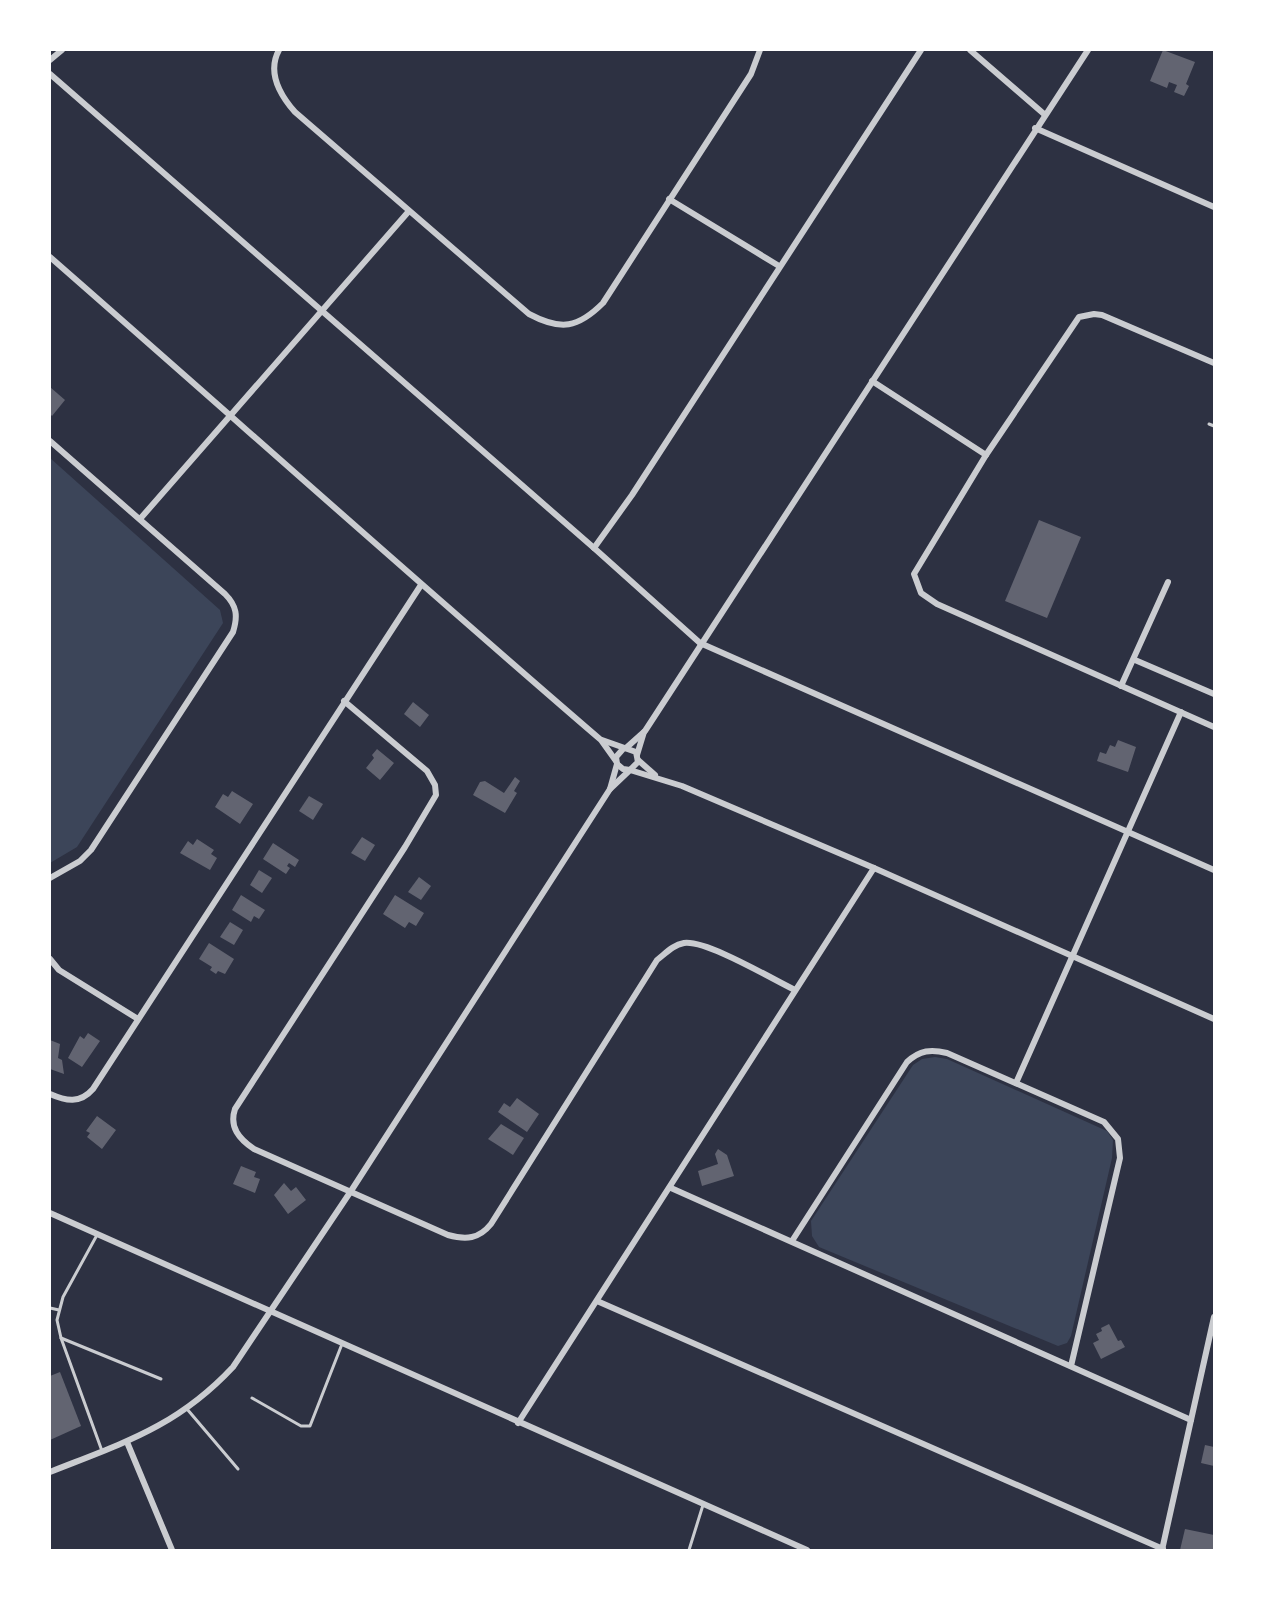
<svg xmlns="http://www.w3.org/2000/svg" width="1264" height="1600" font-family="'Asap Condensed',sans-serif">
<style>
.green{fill:#3c4559}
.building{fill:#626471}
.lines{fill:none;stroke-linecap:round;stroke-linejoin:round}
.service{stroke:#caccd0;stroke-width:3}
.minor{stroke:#caccd0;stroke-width:6}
</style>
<rect width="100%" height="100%" fill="#2d3142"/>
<g class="green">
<path d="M50 458 220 610 223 623 77 847 50 863Z"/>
<path d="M935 1057 947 1059 1107 1131 1113 1140 1112 1158 1071 1336 1067 1343 1058 1346 819 1247 812 1236 811 1221 913 1065 922 1059Z"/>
</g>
<g class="building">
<path d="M1163 50 1195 62 1186 84 1189 86 1184 96 1174 92 1177 85 1169 82 1167 88 1150 81Z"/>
<path d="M50 387 65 400 52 416 50 414Z"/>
<path d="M1039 520 1081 537 1047 618 1005 601Z"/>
<path d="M413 702 429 715 420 727 404 714Z"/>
<path d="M1118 740 1136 747 1128 772 1097 761 1100 752 1106 754 1110 745 1115 747Z"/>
<path d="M377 749 394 763 380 780 366 768 374 758 372 755Z"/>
<path d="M515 777 520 781 514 791 517 793 505 813 473 795 480 782 485 781 504 793Z"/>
<path d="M232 791 253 804 240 824 215 807 223 794 228 797Z"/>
<path d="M309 796 323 804 313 820 299 811Z"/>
<path d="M362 837 375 845 365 861 351 853Z"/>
<path d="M197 839 214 850 211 854 217 858 210 870 180 853 188 841 193 845Z"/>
<path d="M273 843 299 860 295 867 289 863 287 866 290 868 286 874 263 859Z"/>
<path d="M259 870 272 878 262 893 250 885Z"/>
<path d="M419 877 431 886 421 900 408 892Z"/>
<path d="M241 895 265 910 259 919 254 916 251 922 232 910Z"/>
<path d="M395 895 424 913 416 926 409 922 405 928 383 914Z"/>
<path d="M230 922 243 930 234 945 220 937Z"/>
<path d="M209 943 234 959 225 974 218 971 216 974 210 970 212 967 199 959Z"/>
<path d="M88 1033 100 1041 82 1067 68 1058 80 1036 84 1039Z"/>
<path d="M50 1040 60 1044 58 1058 62 1060 64 1074 50 1069Z"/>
<path d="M517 1098 539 1114 527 1132 498 1112 504 1103 510 1107Z"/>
<path d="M97 1116 116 1130 102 1149 87 1137 90 1133 86 1131Z"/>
<path d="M501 1124 524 1138 513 1155 488 1139Z"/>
<path d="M718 1149 727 1155 734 1176 702 1186 698 1171 718 1164 715 1154Z"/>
<path d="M241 1166 256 1172 254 1177 260 1179 255 1193 233 1184Z"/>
<path d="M284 1183 291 1191 296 1187 306 1200 288 1214 274 1195Z"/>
<path d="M1109 1324 1118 1341 1121 1340 1125 1347 1101 1359 1093 1343 1099 1340 1096 1334 1102 1331 1101 1328Z"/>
<path d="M60 1372 81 1426 50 1440V1376Z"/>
<path d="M1205 1445 1214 1447V1466L1201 1463Z"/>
<path d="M1185 1529 1214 1535V1550H1180Z"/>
</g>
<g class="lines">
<g class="service">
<path d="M1209 424 1214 426"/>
<path d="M97 1235 63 1297 57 1320 61 1338 102 1451"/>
<path d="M50 1308 59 1310"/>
<path d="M61 1338 161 1379"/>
<path d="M252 1398 301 1426H310L342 1344"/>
<path d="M187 1409 238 1469"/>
<path d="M689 1550 703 1505"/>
</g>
<g class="minor">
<path d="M279 50C267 72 280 95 295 112L529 314C561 331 578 328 603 303L751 74 760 50"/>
<path d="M970 50 1044 114"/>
<path d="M50 60 62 50"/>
<path d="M50 74 594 548 700 643 1214 870"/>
<path d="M1035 128 1214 207"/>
<path d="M669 199 779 266"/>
<path d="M50 257C234 418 416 581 601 740L616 761"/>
<path d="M1214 363 1102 315 1094 314 1079 317 986 455 914 574 921 593 937 604 1214 727"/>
<path d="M872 381 986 455"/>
<path d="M50 441 225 594C237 606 238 616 233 632L91 850 80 861 50 878"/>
<path d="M140 519 409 211"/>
<path d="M594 548 632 495 921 50"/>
<path d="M1135 660 1214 694"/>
<path d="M1121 686 1168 582"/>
<path d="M344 701 427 771 435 785 436 795 405 847 235 1109C229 1127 239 1139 254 1149L448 1235C466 1240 479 1239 491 1224L657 960C666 953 673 945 684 943 707 940 772 979 795 990"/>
<path d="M602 740 636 752 638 762 630 770 623 769 617 764 616 757 623 749"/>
<path d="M626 748 645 731 1088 50"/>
<path d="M637 755 644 732"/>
<path d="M638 760 655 775"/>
<path d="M610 789 617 764"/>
<path d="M50 959 59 970 138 1019"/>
<path d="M1016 1083 1181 712"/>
<path d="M50 1094C66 1101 80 1104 93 1089L421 585"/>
<path d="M671 1188 1191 1420"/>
<path d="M50 1213 807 1550"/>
<path d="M792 1241 907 1062C920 1050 931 1049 947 1053L1104 1122 1118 1139 1120 1158 1071 1366"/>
<path d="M597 1301 1163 1549"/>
<path d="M518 1423 874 868"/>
<path d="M127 1442 172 1550"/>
<path d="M50 1472C123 1443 177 1427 233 1367L351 1191 610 789 630 770 682 786 874 868 1214 1019"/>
<path d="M1162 1550 1214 1317"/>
</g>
</g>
<rect width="1264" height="1600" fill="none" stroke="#ffffff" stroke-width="102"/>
</svg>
